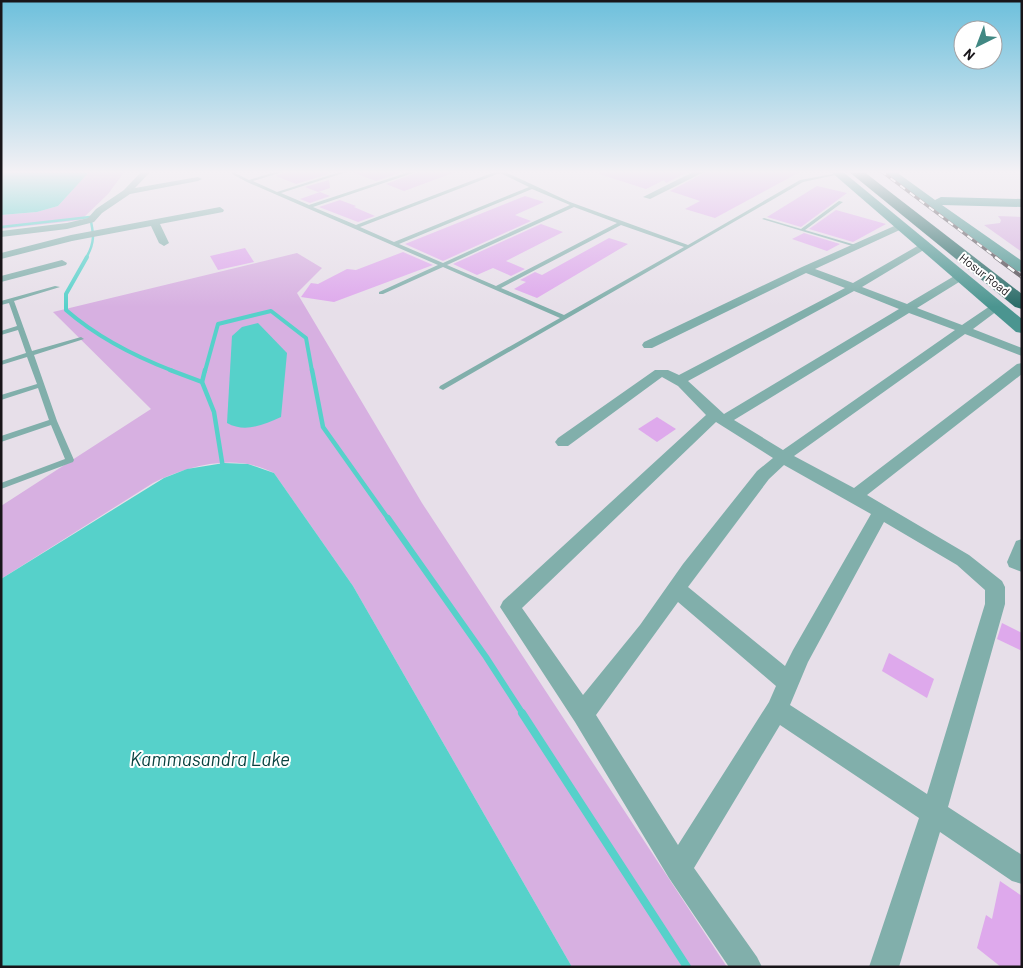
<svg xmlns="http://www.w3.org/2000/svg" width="1023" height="968" font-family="Barlow,sans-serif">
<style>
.green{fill:#d7b0e1}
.water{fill:#56d1ca}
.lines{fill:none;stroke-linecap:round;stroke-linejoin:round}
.stream-far4{stroke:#56d1ca;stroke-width:2.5}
.stream-far3{stroke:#56d1ca;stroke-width:4}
.stream-far2{stroke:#56d1ca;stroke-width:4.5}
.stream-far1{stroke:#56d1ca;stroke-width:6}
.stream{stroke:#56d1ca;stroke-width:8}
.building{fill:#dea9ec}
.lane{fill:#81afab;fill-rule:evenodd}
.street{fill:#81afab;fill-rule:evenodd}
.secondary{fill:#4b9590;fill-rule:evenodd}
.highway{fill:#2a6b67;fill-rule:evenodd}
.rail-far1-casing{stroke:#504b51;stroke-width:3}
.rail-casing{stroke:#504b51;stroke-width:4}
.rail-far1{stroke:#fff;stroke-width:2;stroke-dasharray:6;stroke-linecap:butt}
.rail{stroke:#fff;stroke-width:2.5;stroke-dasharray:8;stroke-linecap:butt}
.labels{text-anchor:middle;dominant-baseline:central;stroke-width:4;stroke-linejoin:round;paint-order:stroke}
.far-street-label{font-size:12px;fill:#181519;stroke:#fff}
.near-water-label{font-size:19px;font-style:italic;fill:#094340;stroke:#fff}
</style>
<rect width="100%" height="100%" fill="#e7dfe9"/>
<g class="green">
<path d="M90 171H125L108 194 81 220 1 229V215L37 212 58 206Z"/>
<path d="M998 216 1022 217V252L984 225 1000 223 1001 220Z"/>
<path d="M297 253 322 268 297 293 422 503 727 967H572L353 586 274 473C236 453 189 465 153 483L1 579V506L151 409 53 312Z"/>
</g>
<g class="water">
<path d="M1 171H90L58 206 37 212 1 215Z"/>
<path d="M258 323 287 353 281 417C263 425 245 433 227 423L232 336 242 327Z"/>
<path d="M224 463 248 464 274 473 353 586 572 967H1V579L164 478 187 469Z"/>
</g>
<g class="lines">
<path class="stream-far4" d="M1 227 90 217C94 234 95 243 86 258"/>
<g class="stream-far3">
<path d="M87 257 66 294V310C98 338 134 356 173 371"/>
<path d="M205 371 218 324 271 311 306 338 312 371"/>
</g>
<g class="stream-far2">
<path d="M170 370 202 382"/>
<path d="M205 370 202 382 214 412 223 468"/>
<path d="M312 370 323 427 389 520"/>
</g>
<path class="stream-far1" d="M388 518 486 657 523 714"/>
<path class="stream" d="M522 713 687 967"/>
</g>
<g class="building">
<path d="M288 171H328V174L296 184 276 176Z"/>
<path d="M355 171H405L376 181 355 173Z"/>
<path d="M421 171H453V173L404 191 386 184Z"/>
<path d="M599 171H690L666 183 664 180 646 189 599 174Z"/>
<path d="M708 171H802L715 218 685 209 700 201 670 191Z"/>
<path d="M329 180 330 188 318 192 305 187Z"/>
<path d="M817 186 847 193 801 227 767 217Z"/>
<path d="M320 192 330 196 310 203 300 199Z"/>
<path d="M525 196 544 202 515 215 531 221 443 261 405 244Z"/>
<path d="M340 200 356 206 354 207 375 216 358 222 319 207Z"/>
<path d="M836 210 886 224 853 242 809 229Z"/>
<path d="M541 224 563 232 506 261 525 269 511 276 493 268 477 275 453 264Z"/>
<path d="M804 233 840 244 827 251 792 239Z"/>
<path d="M609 238 628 244 537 298 514 289 526 282 520 280 535 272 542 275Z"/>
<path d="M245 248 254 262 218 270 210 256Z"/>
<path d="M403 252 433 265 334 302 301 297 311 283 318 284 347 269 356 270Z"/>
<path d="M657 417 676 429 657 442 638 429Z"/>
<path d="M1002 623 1022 633V651L997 639Z"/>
<path d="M889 653 934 679 927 698 882 671Z"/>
<path d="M1000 881 1022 896V967H1001L977 948 986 915 992 919Z"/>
</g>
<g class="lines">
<g class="lane">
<path d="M232 171H236L235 173 249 180 278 171H286L253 181 277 192 343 171H350L281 193 309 205 412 171H419L313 207 356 225 497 171H503L570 202 688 245 800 180 838 173 840 174 803 182 443 390 439 388 440 386 560 318 443 267 383 294H379V292L438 265 247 182 232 174ZM500 173 529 187 394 242 360 227ZM532 189 570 205 443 263 399 244ZM574 207 617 223 496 286 447 265ZM621 225 684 247 564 315 501 288Z"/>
<path d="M839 201 843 202 805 230 859 246V248L762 219 764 218 801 229Z"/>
<path d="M55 286 60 287 14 301 32 351 81 337 84 339 34 355 57 421 74 460 73 462 1 489V483L65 459 51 425 1 442V436L49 420 38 388 1 400V395L37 384 27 357 1 365V361L26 353 18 330 1 335V331L17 326 9 303 1 305V301Z"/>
</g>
<g class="street">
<path d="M142 171H151L135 188 198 177 202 179 198 181 130 194 102 213 94 222 67 229 1 237V231L67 223 88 218 96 209 124 190Z"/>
<path d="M695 171H706L650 199 643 197Z"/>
<path d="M220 207 224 210 223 212 160 224 169 243 164 246 159 243 151 226 72 241 1 259V253L71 235Z"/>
<path d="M901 223 904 224V228L815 269 853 283 921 244H927V248L862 287 907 304 956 275H964L965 277 964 279 917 308 962 325 993 304H1001L1003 306 1001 308 973 329 1022 348V356L965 334 794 456 854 488 1017 364 1022 363V374L867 495 969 555 1002 581 1005 587V604L948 807 1022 855V884L1012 881 940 832 899 967H869L919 818 780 725 694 868 757 957 762 967H729L669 878 575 722 500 607 503 601 706 415 678 386 662 377 568 446H558L555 442 558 438 655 370H668L679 375 845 288 806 273 652 348H644L642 345 644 342 802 267ZM854 291 899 309 724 414 688 381ZM909 313 955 330 783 450 734 420ZM716 422 773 458 757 471 683 564 640 625 583 695 522 608ZM784 465 871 514 793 650 785 666 688 587 769 479ZM884 522 957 565 985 590V604L927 794 790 705 808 662ZM678 602 776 686 769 702 678 845 596 715Z"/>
<path d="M62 260 67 263 66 265 1 282V276Z"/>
<path d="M1022 539V572L1009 567 1007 562 1016 541Z"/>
</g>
<g class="secondary">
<path d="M830 171H842L1022 319V333L1016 332Z"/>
<path d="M882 171H895L935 200 941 197 1022 199V207L942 205 1022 261V272L1017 271Z"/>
</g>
<path class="highway" d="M848 171H863L1022 294V309L1015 307Z"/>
<defs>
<path id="rail-far1" d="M881 171 997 258"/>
<path id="rail" d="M995 257 1022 277"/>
</defs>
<use href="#rail-far1" class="rail-far1-casing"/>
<use href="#rail" class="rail-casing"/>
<use href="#rail-far1" class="rail-far1"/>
<use href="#rail" class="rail"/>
</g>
<linearGradient id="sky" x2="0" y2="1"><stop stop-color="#6dc0dc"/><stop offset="0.56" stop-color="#f4f1f5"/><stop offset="1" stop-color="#f4f1f5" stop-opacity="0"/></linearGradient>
<rect width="1023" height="307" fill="url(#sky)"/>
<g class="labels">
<g class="far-street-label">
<text transform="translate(985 274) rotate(38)">Hosur Road</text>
</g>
<g class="near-water-label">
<text x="210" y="758">Kammasandra Lake</text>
</g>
</g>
<rect width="1023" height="968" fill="none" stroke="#181519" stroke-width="5"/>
<g transform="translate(978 45) rotate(222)"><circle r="24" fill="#ffffff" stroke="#a3a1a3"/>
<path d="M0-4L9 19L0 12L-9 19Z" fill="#418883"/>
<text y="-8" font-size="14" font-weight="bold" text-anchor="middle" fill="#181519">N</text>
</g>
</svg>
